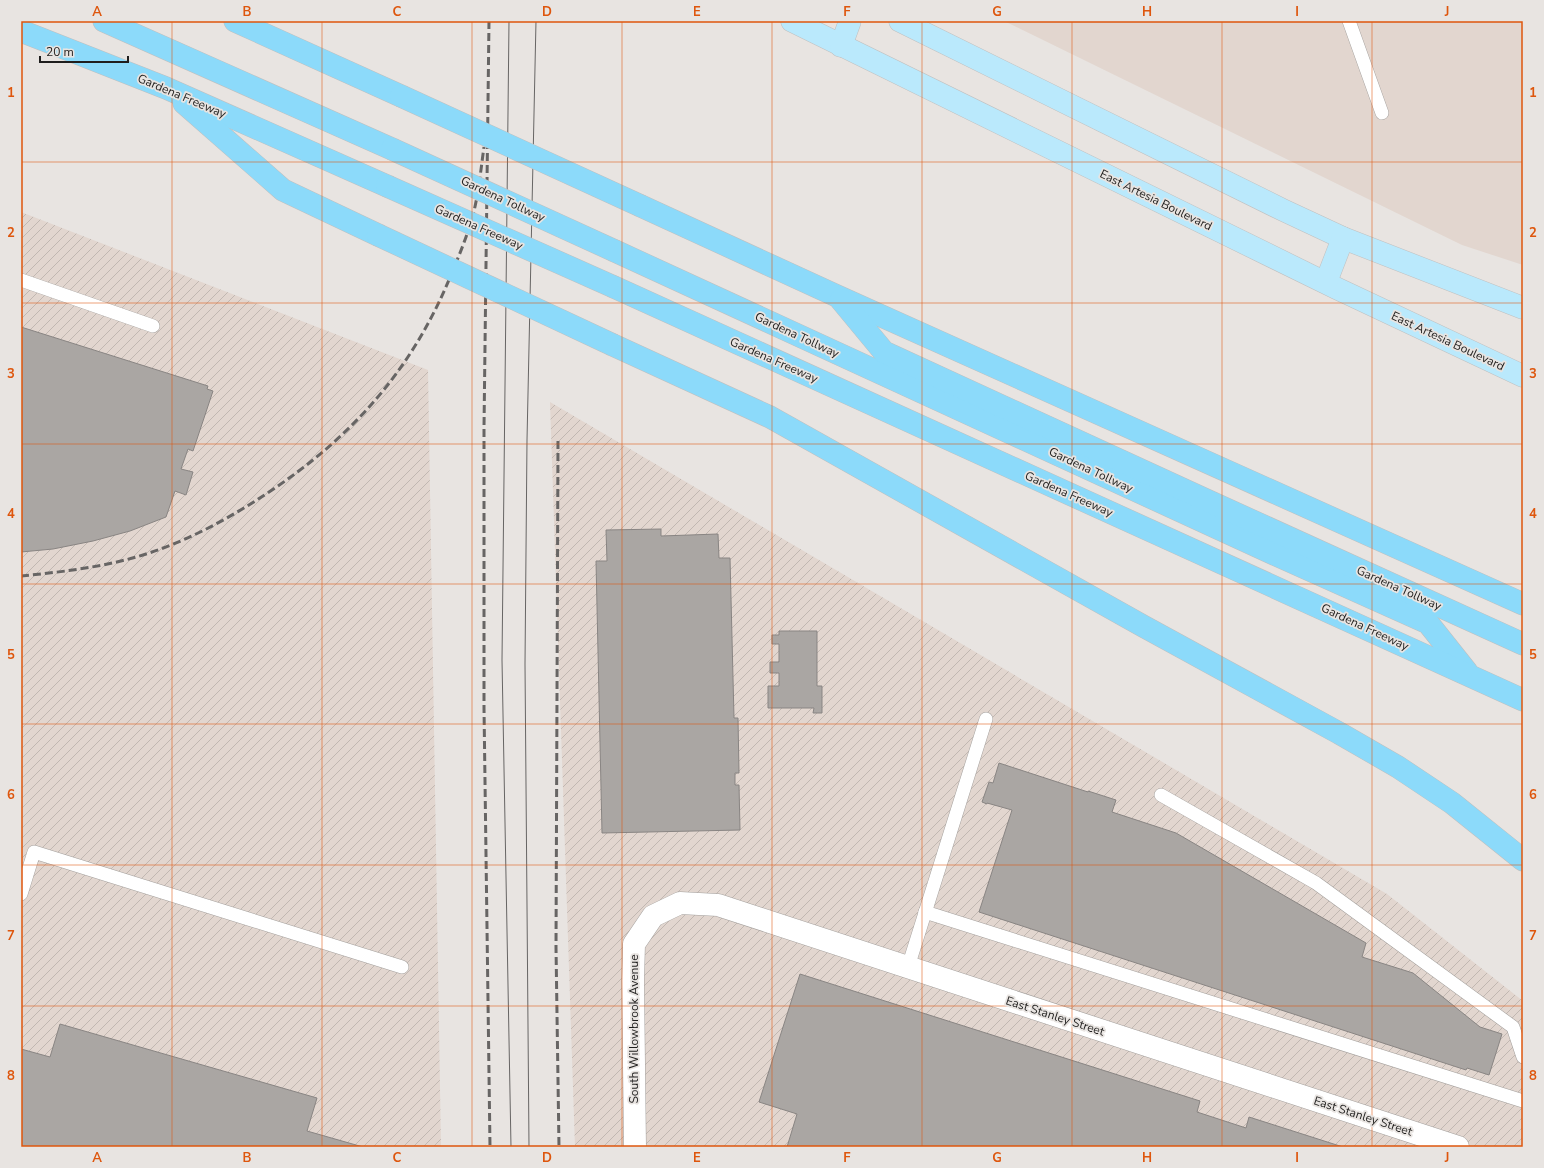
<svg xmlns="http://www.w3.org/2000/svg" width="1544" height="1168" font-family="'Nunito Sans',sans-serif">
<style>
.built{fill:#e2d6cf}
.industrial{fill:url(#industrial-furrows)}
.building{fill:#aaa6a3;stroke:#898583}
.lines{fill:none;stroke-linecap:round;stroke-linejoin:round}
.service-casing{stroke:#a4a09d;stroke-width:14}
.minor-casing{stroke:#a4a09d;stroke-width:23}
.primary-casing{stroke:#c0c0c0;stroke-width:23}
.motorway-casing{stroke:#c0c0c0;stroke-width:23}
.service{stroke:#fff;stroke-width:13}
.minor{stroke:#fff;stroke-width:22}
.primary{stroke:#bae9fc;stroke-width:22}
.motorway{stroke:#8cdafa;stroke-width:22}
.tram{stroke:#676564;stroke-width:1}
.rail{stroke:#676564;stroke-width:3;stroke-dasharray:8 4;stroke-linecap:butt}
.motorway-bridge-casing{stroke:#c0c0c0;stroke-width:23;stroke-linecap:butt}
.motorway-bridge{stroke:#8cdafa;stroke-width:22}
.grid{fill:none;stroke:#de560d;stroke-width:1;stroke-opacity:0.55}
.labels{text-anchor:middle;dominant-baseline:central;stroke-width:3.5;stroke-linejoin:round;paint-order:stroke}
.street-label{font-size:12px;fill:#1f1e1d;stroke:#e8e4e1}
.neatline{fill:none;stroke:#de560d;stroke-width:1.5}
.grid-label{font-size:13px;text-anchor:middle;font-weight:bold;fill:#de560d}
</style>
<defs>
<pattern id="industrial-furrows" width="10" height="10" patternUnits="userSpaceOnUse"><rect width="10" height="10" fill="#e2d6cf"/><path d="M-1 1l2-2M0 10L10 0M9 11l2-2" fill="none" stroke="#c1b7b1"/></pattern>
</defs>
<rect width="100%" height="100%" fill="#e8e4e1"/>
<path class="built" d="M1004 21H1523V265L1462 245Z"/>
<g class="industrial">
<path d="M21 212 428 370 441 1147H21Z"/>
<path d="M550 402 1387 894 1523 1001V1147H575Z"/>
</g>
<g class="building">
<path d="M21 327 208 386 207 389 213 391 193 451 188 449 181 469 193 472 186 495 175 491 166 517 130 531 93 541 53 549 21 552Z"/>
<path d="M661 529V536L718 534 719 558H730L734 718H738L739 773H735V785H739L740 830 602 833 596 561H607L606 530Z"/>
<path d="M779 631H817V686H822V713H813L814 708H768V686H779V673H770V662H779V644H772V635H779Z"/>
<path d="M999 763 1088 792V791L1116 800 1112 812 1176 833 1366 943 1362 957 1413 973 1480 1027 1502 1034 1489 1075 1467 1068 1466 1070 979 912 1012 810 987 803V804L982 802 989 782 993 783Z"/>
<path d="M800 974 1200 1101 1197 1112 1246 1128 1249 1117 1343 1147H787L797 1114 759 1102Z"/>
<path d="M60 1024 317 1098 307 1131 363 1147H21V1049L50 1057Z"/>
</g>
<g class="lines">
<defs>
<g id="service">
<path d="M1349 21 1382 113"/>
<path d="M21 280 153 326"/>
<path d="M1161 795 1316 883 1513 1027 1523 1057"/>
<path d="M21 894 34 852 402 967"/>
<path d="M925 912 1523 1101"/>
<path d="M908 967 986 719"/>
</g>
<path id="minor" d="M635 1147 633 981 634 944 653 916 680 903 718 905 1458 1147"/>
<g id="primary">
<path d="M792 21 1336 288 1523 376"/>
<path d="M900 21 1283 210 1343 238 1523 308"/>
<path d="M841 46 850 21"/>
<path d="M1326 282 1343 238"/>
</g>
<g id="motorway">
<path d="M104 21 392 149"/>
<path d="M235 21 401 96"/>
<path d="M21 31 166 88 387 186"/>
<path d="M184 103 283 190 378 235"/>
<path d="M641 206 837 296 1523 604"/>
<path d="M615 251 1274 554 1428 623 1467 672"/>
<path d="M614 287 1523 700"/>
<path d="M841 300 884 352 1204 499 1523 644"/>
<path d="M613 345 770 417 1143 626 1339 733 1398 767 1452 803 1523 860"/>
</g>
</defs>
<use href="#service" class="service-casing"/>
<use href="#minor" class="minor-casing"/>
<use href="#primary" class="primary-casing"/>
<use href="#motorway" class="motorway-casing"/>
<use href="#service" class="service"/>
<use href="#minor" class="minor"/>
<use href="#primary" class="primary"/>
<use href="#motorway" class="motorway"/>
<g class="tram">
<path d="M509 21 502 660 511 1147"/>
<path d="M529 1147 525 664 527 440 536 21"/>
</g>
<g class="rail">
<path d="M489 21 484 428V708L490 1147"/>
<path d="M558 441 556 947 559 1147"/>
<path d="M21 576C62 572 104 567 143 555 188 541 230 518 269 492 355 435 415 366 453 270 461 251 469 231 474 211 479 190 481 168 484 147"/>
</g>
<defs>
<g id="motorway-bridge">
<path d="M401 96 641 206"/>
<path d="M392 149 615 251"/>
<path d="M387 186 614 287"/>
<path d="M378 235 613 345"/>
</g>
</defs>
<use href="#motorway-bridge" class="motorway-bridge-casing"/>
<use href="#motorway-bridge" class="motorway-bridge"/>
</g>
<path class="grid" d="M172 21V1147M322 21V1147M472 21V1147M622 21V1147M772 21V1147M922 21V1147M1072 21V1147M1222 21V1147M1372 21V1147M21 162H1523M21 303H1523M21 444H1523M21 584H1523M21 724H1523M21 865H1523M21 1006H1523"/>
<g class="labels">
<g class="street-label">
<text transform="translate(182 96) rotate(23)">Gardena Freeway</text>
<text transform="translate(503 199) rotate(25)">Gardena Tollway</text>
<text transform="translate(1156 200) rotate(26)">East Artesia Boulevard</text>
<text transform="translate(479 227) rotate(24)">Gardena Freeway</text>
<text transform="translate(797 335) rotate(25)">Gardena Tollway</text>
<text transform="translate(1448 341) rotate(25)">East Artesia Boulevard</text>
<text transform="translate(774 360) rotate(24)">Gardena Freeway</text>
<text transform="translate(1091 470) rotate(25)">Gardena Tollway</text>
<text transform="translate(1069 494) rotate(24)">Gardena Freeway</text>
<text transform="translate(1399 588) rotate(24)">Gardena Tollway</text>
<text transform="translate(1365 627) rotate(25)">Gardena Freeway</text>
<text transform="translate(1055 1016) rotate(18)">East Stanley Street</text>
<text transform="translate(634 1029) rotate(-90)">South Willowbrook Avenue</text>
<text transform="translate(1363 1116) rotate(18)">East Stanley Street</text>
</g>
</g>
<rect width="1544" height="1168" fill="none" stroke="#e8e4e1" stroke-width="44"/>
<path d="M40 56v6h88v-6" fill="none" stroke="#1f1e1d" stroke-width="2"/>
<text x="46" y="56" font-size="12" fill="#1f1e1d" stroke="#e8e4e1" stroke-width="3" paint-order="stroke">20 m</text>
<rect x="22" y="22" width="1500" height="1124" class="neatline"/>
<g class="grid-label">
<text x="97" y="16">A</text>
<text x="247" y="16">B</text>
<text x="397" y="16">C</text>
<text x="547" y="16">D</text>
<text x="697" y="16">E</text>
<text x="847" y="16">F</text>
<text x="997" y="16">G</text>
<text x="1147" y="16">H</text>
<text x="1297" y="16">I</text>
<text x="1447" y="16">J</text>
<text x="11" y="97">1</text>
<text x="1533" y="97">1</text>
<text x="11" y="237">2</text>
<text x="1533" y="237">2</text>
<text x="11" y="378">3</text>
<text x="1533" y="378">3</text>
<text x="11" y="518">4</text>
<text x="1533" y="518">4</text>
<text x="11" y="659">5</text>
<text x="1533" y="659">5</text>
<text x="11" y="799">6</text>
<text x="1533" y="799">6</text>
<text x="11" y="940">7</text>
<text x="1533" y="940">7</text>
<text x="11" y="1080">8</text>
<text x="1533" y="1080">8</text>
<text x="97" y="1162">A</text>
<text x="247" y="1162">B</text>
<text x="397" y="1162">C</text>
<text x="547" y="1162">D</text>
<text x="697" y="1162">E</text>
<text x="847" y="1162">F</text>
<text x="997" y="1162">G</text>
<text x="1147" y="1162">H</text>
<text x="1297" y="1162">I</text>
<text x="1447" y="1162">J</text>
</g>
</svg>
